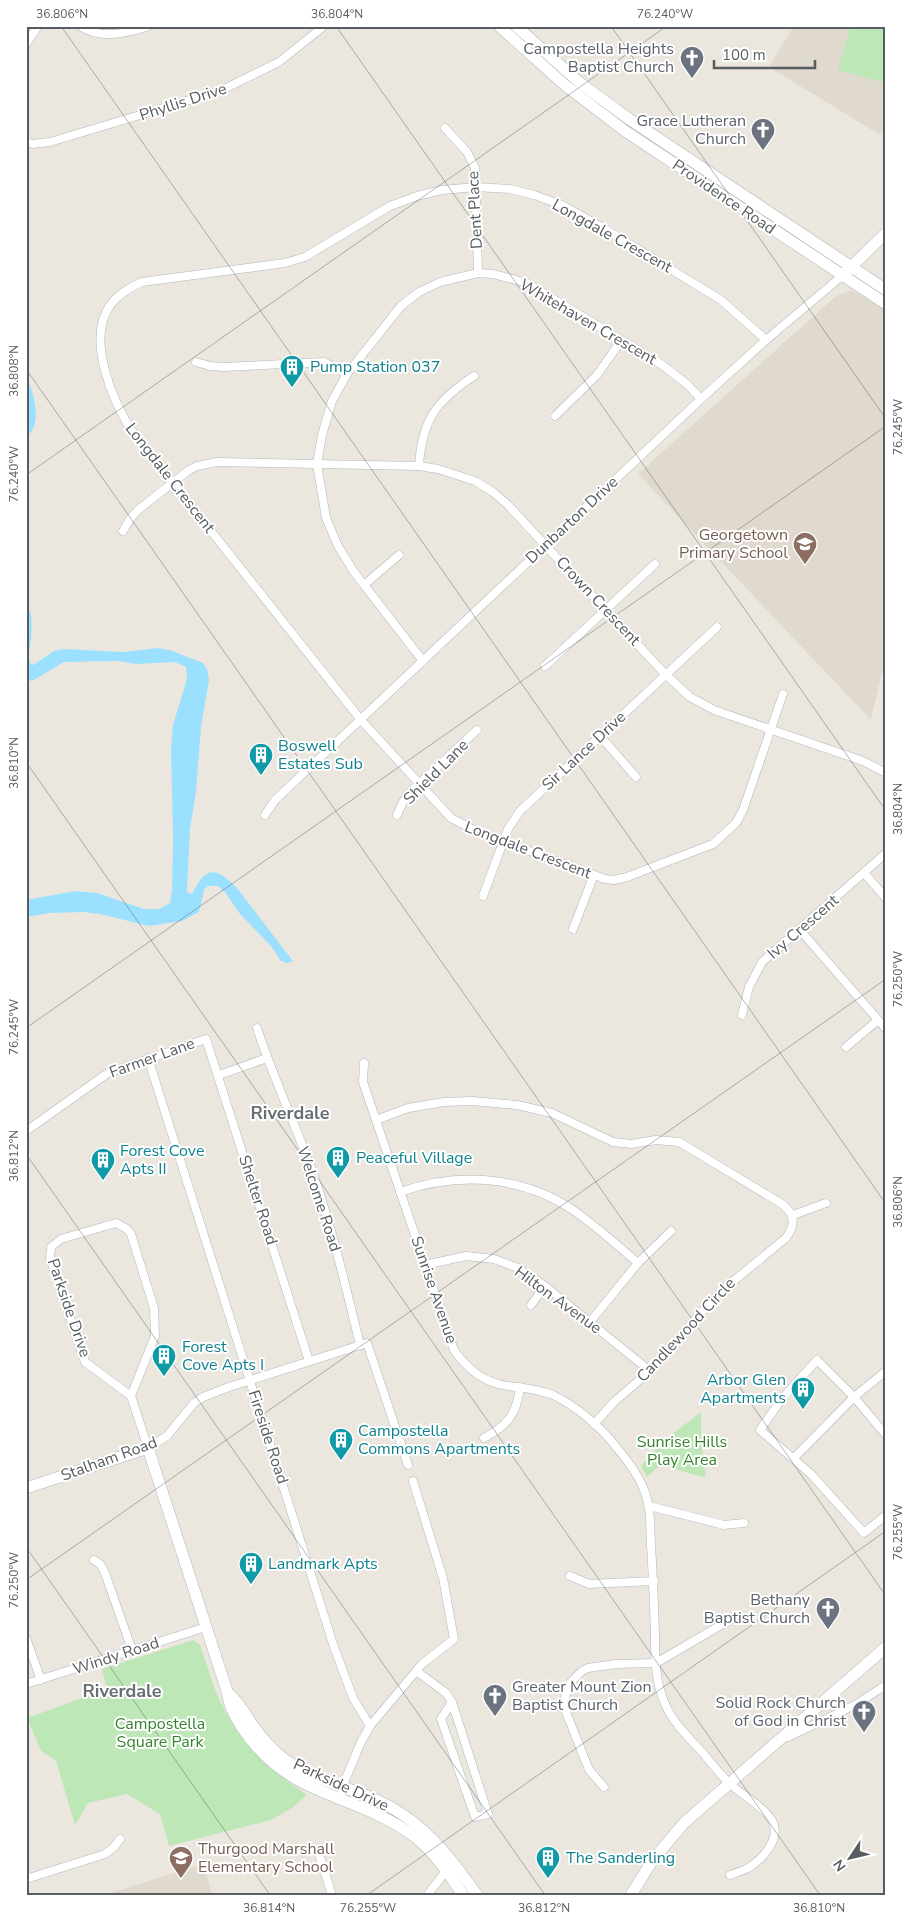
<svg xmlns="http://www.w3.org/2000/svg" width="912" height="1921" font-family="'Nunito Sans',sans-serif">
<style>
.education{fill:#dfd9ce}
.green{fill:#bde7b7}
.water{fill:#9be1ff}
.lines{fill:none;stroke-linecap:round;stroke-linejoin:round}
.street-casing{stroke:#b1b6bb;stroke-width:9}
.secondary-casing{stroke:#b0b6bb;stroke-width:12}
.street{stroke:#fff;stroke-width:8}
.secondary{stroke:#fff;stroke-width:11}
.ticks{fill:none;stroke:#575d61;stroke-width:1;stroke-opacity:0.45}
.labels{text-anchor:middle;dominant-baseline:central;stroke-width:4;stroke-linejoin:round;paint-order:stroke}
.worship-label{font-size:16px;fill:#5b616d;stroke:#fff;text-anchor:end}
.street-label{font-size:16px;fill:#575d61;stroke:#fff}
.culture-label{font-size:16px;fill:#0d838f;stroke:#fff;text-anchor:start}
.education-label{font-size:16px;fill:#785e54;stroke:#fff;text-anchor:end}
.park-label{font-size:16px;fill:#33842c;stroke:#fff}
.neighbourhood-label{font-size:18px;font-weight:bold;fill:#686f73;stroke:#fff}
.neatline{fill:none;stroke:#575d61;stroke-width:2}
.ticks-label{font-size:12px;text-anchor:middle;fill:#575d61}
</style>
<rect width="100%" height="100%" fill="#ece7de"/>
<g class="education">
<path d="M794 26H886V128L880 135 769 67Z"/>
<path d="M851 290 886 310V655L871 720 638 474 836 296Z"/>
<path d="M204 1864 212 1895H103Z"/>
</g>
<g class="green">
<path d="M851 26H886V83L838 70Z"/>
<path d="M701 1412V1443L706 1476 702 1477 660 1465 647 1477 641 1466 661 1443Z"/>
<path d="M193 1640 200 1645C207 1664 212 1685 221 1703 241 1742 272 1770 307 1795L292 1808 271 1820 169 1846 160 1814 127 1794 88 1803 75 1825 56 1761 41 1751 27 1718 107 1689 102 1669Z"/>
</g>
<g class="water">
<path d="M26 374C32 390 45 424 26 437Z"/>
<path d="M26 604C36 614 30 644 29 657L30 663 33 665 54 651 64 649 123 652 157 648 170 650 203 663 207 669 209 680 201 727 196 792 190 829 187 892 192 894C206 866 215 866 237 888L293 961 287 963 281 961 271 946 240 914 225 892 218 886H208L204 890 199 912 182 921 149 926 100 914 83 912 50 913 26 917V900L75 891 97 893 144 909H159L170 903 172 889 173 839 171 749 173 725 187 679 186 667 175 662 136 664 118 661 64 662 32 681 26 679Z"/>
</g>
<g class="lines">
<defs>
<g id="street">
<path d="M80 26C100 40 128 33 149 26"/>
<path d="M26 44 38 26"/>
<path d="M445 128 467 152 475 168 478 273"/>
<path d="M26 142 33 144 50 142 220 91 279 62 324 26"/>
<path d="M766 340 721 300 605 229 562 205 534 195 510 189 476 187 442 190 417 196 390 206 305 257 285 263 142 282C131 287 119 293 111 304 85 338 113 403 134 434L361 720 451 818 478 832 605 879 614 880 627 877 713 844 736 823 743 810 783 694"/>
<path d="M196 362 210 366 224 367 324 362 347 374"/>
<path d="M555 416 597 375 621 341"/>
<path d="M419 466C422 420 436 401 474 376"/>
<path d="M123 531 130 519 138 510 189 470 197 466 217 462 419 466 438 469 475 481 493 492 508 505 665 674 690 697 714 710 863 761 886 773"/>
<path d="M364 585 399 555"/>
<path d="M423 661 354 572 338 546 326 518 317 464 322 435 332 401 347 374 401 306 419 292 440 282 478 273 493 274 527 283 661 364 688 385 701 399"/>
<path d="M545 666 655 564"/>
<path d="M601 737 636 777"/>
<path d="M265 815 275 800 701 399 766 340 842 276"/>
<path d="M397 815 403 802 408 794 477 730"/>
<path d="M864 873 886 898"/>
<path d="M483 896 508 829 520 811 717 627"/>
<path d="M573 929 594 875"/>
<path d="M800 930 886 1029"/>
<path d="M742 1015 749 987 762 962 886 853"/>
<path d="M257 1028C273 1077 295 1124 313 1173 332 1229 346 1287 360 1345"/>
<path d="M846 1047 877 1021"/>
<path d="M148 1058 333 1644 353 1698 370 1726"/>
<path d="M364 1063 363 1082 454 1350C467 1369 484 1383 508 1386 523 1388 539 1389 553 1395 576 1406 601 1427 617 1448 628 1461 639 1476 645 1492 651 1509 650 1527 651 1545 653 1575 654 1605 655 1635 655 1660 655 1683 666 1706 674 1724 690 1739 703 1753 711 1763 719 1773 728 1782 741 1795 760 1803 771 1819 783 1837 763 1859 748 1868 742 1871 736 1873 730 1875"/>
<path d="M219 1075 267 1058"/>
<path d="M376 1120 408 1108 444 1102 472 1101 517 1105 552 1113 613 1142 631 1144 656 1140 679 1142 782 1204C795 1214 796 1224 786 1238L725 1288 708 1305 650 1371 615 1401 594 1424"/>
<path d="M26 1131 108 1073 206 1039 309 1361"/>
<path d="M400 1192C458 1172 521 1175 573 1210 596 1226 617 1245 638 1263"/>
<path d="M793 1215 826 1203"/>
<path d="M116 1223 127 1229 131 1234 154 1308 155 1336 131 1396 85 1362 50 1258 51 1247 61 1239Z"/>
<path d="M425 1265 466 1256 494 1259 518 1268 545 1286 650 1371"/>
<path d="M531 1305 545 1286"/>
<path d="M590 1322 638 1263 671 1231"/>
<path d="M131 1396 148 1448 167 1436 194 1403 203 1397 229 1387 367 1343 408 1465"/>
<path d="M886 1435 854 1397 817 1360 781 1400 760 1430 811 1474 864 1533 886 1515"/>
<path d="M484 1438C507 1426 517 1414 520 1387"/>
<path d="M794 1458 854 1397 886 1371"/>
<path d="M649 1506 724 1525 744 1523"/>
<path d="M94 1560 101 1565 105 1573 132 1650"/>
<path d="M570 1576 589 1584 654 1581"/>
<path d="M26 1638 41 1680"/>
<path d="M416 1671 446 1693 452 1702 488 1814 475 1817 441 1719 452 1702"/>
<path d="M26 1684 206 1627"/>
<path d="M788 1737 855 1705 886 1685"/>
<path d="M604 1787 589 1770 566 1712 565 1697 571 1682 582 1671 588 1668 616 1664 656 1663 733 1618"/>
<path d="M341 1790 361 1742 370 1726 422 1664 454 1639 443 1578 413 1481"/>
<path d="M318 1851 332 1895"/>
<path d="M26 1879 105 1854 114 1847 120 1839"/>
<path d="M429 1893 449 1867"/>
</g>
<g id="secondary">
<path d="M499 26 566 86 625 131 886 304"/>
<path d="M516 26 580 83 629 119 886 290"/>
<path d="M846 272 886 233"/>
<path d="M26 1488 148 1448 225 1685C228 1692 228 1700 231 1707 237 1721 247 1736 258 1748 302 1798 365 1798 415 1837 435 1853 449 1874 463 1895"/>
<path d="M229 1694C240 1703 245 1715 254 1727 261 1737 270 1747 279 1755 307 1778 341 1785 372 1798 420 1818 448 1854 477 1895"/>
<path d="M631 1895 652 1861 684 1823 886 1647"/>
</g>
</defs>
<use href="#street" class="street-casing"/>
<use href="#secondary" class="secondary-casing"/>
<use href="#street" class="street"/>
<use href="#secondary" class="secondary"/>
</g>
<path class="ticks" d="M61 26 886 1204M336 26 886 811M611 26 886 419M26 369 886 1596M26 475 667 26M26 762 820 1895M26 1028 886 426M26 1154 545 1895M26 1547 270 1895M26 1580 886 979M367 1895 886 1531"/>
<defs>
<symbol id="church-pin" viewBox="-11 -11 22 30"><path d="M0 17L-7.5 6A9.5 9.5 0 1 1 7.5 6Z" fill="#6b7280" stroke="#fff"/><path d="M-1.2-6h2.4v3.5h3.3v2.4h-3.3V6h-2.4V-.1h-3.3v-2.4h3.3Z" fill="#fff"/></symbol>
<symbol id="building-pin" viewBox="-11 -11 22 30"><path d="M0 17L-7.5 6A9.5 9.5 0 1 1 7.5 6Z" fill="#0f9aa8" stroke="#fff"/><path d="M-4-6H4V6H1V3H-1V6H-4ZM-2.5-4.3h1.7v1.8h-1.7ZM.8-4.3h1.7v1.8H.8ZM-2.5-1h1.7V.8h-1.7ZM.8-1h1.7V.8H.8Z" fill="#fff"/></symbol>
<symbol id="school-pin" viewBox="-11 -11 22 30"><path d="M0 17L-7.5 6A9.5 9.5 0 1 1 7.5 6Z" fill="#8d6e63" stroke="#fff"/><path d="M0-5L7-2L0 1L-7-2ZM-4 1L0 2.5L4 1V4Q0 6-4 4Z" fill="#fff"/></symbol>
</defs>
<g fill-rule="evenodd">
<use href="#church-pin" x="678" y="44" width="28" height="38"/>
<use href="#church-pin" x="749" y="116" width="28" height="38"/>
<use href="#building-pin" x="278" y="353" width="28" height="38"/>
<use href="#school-pin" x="791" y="530" width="28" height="38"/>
<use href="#building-pin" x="247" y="741" width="28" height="38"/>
<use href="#building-pin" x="324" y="1144" width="28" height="38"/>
<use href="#building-pin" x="89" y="1146" width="28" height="38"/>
<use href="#building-pin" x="150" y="1342" width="28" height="38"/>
<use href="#building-pin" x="789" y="1375" width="28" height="38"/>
<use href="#building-pin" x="327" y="1426" width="28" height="38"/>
<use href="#building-pin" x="237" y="1550" width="28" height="38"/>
<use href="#church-pin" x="814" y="1595" width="28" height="38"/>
<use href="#church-pin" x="481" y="1682" width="28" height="38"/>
<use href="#church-pin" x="850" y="1698" width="28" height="38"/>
<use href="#school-pin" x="167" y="1844" width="28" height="38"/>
<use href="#building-pin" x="534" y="1844" width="28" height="38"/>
</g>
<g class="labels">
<g class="worship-label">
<text x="674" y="49">Campostella Heights<tspan x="674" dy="18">Baptist Church</tspan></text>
<text x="746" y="121">Grace Lutheran<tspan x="746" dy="18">Church</tspan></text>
<text x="810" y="1600">Bethany<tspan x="810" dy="18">Baptist Church</tspan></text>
<text x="512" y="1687" text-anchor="start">Greater Mount Zion<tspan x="512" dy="18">Baptist Church</tspan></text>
<text x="846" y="1703">Solid Rock Church<tspan x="846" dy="18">of God in Christ</tspan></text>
</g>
<g class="street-label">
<text transform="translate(183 102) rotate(-18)">Phyllis Drive</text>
<text transform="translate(724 197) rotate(34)">Providence Road</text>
<text transform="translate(475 210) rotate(-93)">Dent Place</text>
<text transform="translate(612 236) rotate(29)">Longdale Crescent</text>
<text transform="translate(588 322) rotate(30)">Whitehaven Crescent</text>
<text transform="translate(170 478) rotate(52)">Longdale Crescent</text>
<text transform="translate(572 520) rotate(-43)">Dunbarton Drive</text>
<text transform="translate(598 601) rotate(47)">Crown Crescent</text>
<text transform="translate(584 751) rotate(-43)">Sir Lance Drive</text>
<text transform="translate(436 772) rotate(-45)">Shield Lane</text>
<text transform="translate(528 850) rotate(21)">Longdale Crescent</text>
<text transform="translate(803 927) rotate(-41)">Ivy Crescent</text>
<text transform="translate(152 1058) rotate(-20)">Farmer Lane</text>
<text transform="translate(319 1199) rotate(72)">Welcome Road</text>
<text transform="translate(258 1200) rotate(72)">Shelter Road</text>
<text transform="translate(434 1290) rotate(71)">Sunrise Avenue</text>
<text transform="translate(558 1300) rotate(36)">Hilton Avenue</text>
<text transform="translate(69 1308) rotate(71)">Parkside Drive</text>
<text transform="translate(686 1330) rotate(-47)">Candlewood Circle</text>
<text transform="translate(268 1437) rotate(72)">Fireside Road</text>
<text transform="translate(109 1459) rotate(-20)">Stalham Road</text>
<text transform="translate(116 1656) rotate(-18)">Windy Road</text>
<text transform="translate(341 1785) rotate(25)">Parkside Drive</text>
</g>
<g class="culture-label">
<text x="310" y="367">Pump Station 037</text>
<text x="278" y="746">Boswell<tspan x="278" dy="18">Estates Sub</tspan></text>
<text x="120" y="1151">Forest Cove<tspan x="120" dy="18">Apts II</tspan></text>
<text x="356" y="1158">Peaceful Village</text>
<text x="182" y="1347">Forest<tspan x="182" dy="18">Cove Apts I</tspan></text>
<text x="786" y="1380" text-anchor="end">Arbor Glen<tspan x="786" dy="18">Apartments</tspan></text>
<text x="358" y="1431">Campostella<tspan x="358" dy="18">Commons Apartments</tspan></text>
<text x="268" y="1564">Landmark Apts</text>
<text x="566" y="1858">The Sanderling</text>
</g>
<g class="education-label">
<text x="788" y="535">Georgetown<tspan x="788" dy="18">Primary School</tspan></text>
<text x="198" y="1849" text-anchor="start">Thurgood Marshall<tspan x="198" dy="18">Elementary School</tspan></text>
</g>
<g class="park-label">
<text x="682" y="1442">Sunrise Hills<tspan x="682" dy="18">Play Area</tspan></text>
<text x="160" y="1724">Campostella<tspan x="160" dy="18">Square Park</tspan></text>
</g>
<g class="neighbourhood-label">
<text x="290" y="1113">Riverdale</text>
<text x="122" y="1691">Riverdale</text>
</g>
</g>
<rect width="912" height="1921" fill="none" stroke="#ffffff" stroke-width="55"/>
<g transform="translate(850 1858) rotate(235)" stroke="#ffffff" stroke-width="4" paint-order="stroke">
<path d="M0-4L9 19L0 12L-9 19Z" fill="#575d61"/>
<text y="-8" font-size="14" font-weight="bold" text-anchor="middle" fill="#575d61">N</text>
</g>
<path d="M714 60v8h101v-8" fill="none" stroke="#575d61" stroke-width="2.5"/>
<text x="722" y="60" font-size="15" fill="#575d61" stroke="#ffffff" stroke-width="4" paint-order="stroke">100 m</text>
<rect x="28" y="28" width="856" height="1866" class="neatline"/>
<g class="ticks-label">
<text x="62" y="18">36.806°N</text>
<text x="337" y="18">36.804°N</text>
<text x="665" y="18">76.240°W</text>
<text transform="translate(14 371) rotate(-90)" y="4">36.808°N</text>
<text transform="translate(898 427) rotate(-90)" y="4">76.245°W</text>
<text transform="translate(14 474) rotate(-90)" y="4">76.240°W</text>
<text transform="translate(14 763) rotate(-90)" y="4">36.810°N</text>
<text transform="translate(898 809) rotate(-90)" y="4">36.804°N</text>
<text transform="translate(898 979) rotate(-90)" y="4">76.250°W</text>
<text transform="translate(14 1027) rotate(-90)" y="4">76.245°W</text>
<text transform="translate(14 1156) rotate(-90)" y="4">36.812°N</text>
<text transform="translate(898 1202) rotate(-90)" y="4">36.806°N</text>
<text transform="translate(898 1532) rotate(-90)" y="4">76.255°W</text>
<text transform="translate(14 1580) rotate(-90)" y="4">76.250°W</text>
<text x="269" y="1912">36.814°N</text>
<text x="368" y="1912">76.255°W</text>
<text x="544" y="1912">36.812°N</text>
<text x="819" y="1912">36.810°N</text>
</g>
</svg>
